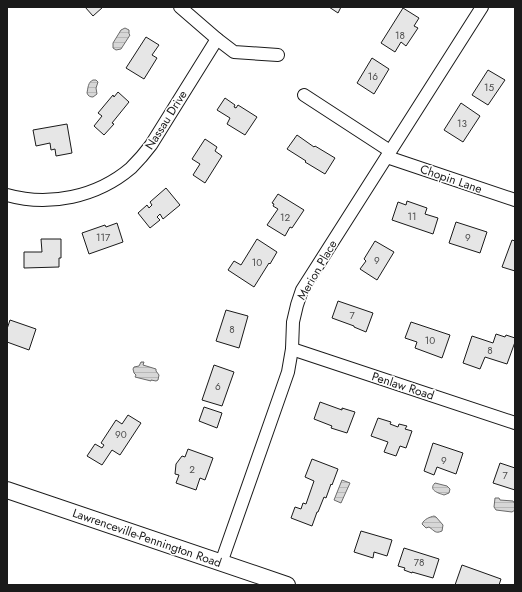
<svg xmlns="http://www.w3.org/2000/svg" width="522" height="592" font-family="Jost,sans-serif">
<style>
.water{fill:url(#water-rules);stroke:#6a6a6a}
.building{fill:#e6e6e6;stroke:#1a1a1a}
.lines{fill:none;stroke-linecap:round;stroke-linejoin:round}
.street-casing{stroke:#1a1a1a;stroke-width:14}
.secondary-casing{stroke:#1a1a1a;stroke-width:18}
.street{stroke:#fff;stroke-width:12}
.secondary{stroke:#fff;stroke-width:16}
.labels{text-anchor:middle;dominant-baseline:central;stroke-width:3;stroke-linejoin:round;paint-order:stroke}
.number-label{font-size:10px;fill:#4d4d4d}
.street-label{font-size:12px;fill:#1a1a1a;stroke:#fff}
</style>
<defs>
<pattern id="water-rules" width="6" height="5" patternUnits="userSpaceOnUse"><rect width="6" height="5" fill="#d7d7d7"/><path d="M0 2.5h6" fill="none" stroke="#b8b8b8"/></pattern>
</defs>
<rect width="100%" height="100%" fill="#fff"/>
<g class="water">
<path d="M125 28 129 30V34L130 35 121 49 116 50 113 48V43L121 30Z"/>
<path d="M93 80H96L98 82 96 88 97 94 93 97C90 97 88 96 87 93 88 88 88 82 93 80Z"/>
<path d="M141 362H144L143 365 156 369V371L159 375 158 380 156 381 151 380V381L135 377 136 375 134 373 133 369 134 367 139 366Z"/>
<path d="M342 480 350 483 341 503 334 500Z"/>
<path d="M435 483 447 486 450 489 449 493 444 495C438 493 428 490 435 483Z"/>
<path d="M495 498H499L500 500 513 501 515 504V510L512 512 496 510 494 507Z"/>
<path d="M434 516 436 517 443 525 442 531C435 534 435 531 429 527L426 528 422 524C424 519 430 517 434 516Z"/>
</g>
<g class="building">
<path d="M85 7H103L93 16Z"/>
<path d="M329 7H341L338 13Z"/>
<path d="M403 8 419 18 414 26 418 28 406 46 401 42 395 52 381 43Z"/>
<path d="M146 37 159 45 152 55 157 58 144 79 126 68Z"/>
<path d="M372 58 389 69 374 94 357 83Z"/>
<path d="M488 70 505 80 488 105 472 95Z"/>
<path d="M118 92 129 102 112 123 114 124 104 135 94 126 102 116 98 113 113 95 114 97Z"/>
<path d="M225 98 235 105 234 107 236 108 238 105 257 117 245 135 227 124 230 118 217 110Z"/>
<path d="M461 103 480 116 463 142 444 130Z"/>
<path d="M67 124 72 153 56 156 55 149 51 150 50 143 36 146 33 130Z"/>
<path d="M297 135 314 147 315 146 335 158 325 174 305 162 306 161 287 149Z"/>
<path d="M205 139 217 147 215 151 222 156 205 183 193 175 200 164 192 159Z"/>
<path d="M166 188 180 205 163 219 160 214 157 217 160 220 150 228 138 213 147 205 149 208 152 205 150 202Z"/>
<path d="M278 194 304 210 292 228 290 227 285 236 267 225 278 209 273 206 274 204 272 203Z"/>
<path d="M407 201 427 208 425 214 438 218 433 234 392 220 398 202 406 205Z"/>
<path d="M456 222 487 232 480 253 449 243Z"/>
<path d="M117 223 123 242 89 254 82 233 105 225 106 227Z"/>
<path d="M41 239H61V258H59V267L24 268V252H42Z"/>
<path d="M257 239 277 252 270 264 269 263 254 287 228 270 234 261 241 265Z"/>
<path d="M512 240 515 241V271L502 267Z"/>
<path d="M375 241 394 252 377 280 360 269 366 261 364 259Z"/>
<path d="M338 301 373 313 366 332 354 327V326L332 318Z"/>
<path d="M226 310 248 316 239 348 216 341Z"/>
<path d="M10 320 36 329 29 350 7 342V329Z"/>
<path d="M411 322 450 335 442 358 415 348 417 342 405 338Z"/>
<path d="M496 334 505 337 506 335 515 338V342L507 364 485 357 480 369 463 363 472 336 493 343Z"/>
<path d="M214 365 234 372 222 406 202 400Z"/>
<path d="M320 402 342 410V408L355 412 347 433 331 428 332 426 314 419Z"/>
<path d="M204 407 222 413 217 428 199 421Z"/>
<path d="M128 415 141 423 120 455 112 450 102 465 87 456 95 444 102 448 104 445 101 443 116 420 122 424Z"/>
<path d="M378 418 391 422 390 424 398 427 399 424 407 426 405 429 412 431 406 448 400 446 396 456 384 452 388 442 371 436Z"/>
<path d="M433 443 463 453 456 474 437 467 434 475 424 471Z"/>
<path d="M188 449 213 458 205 480 200 478 196 490 176 483 179 475 175 474 176 464 182 456 185 457Z"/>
<path d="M312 459 338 469 332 485 331 484 326 498 324 497 318 512H317L312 526 291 518 295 507 301 509 303 503 306 504 314 481 305 477Z"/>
<path d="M500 463 515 468V490L493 483Z"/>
<path d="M361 531 392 540 387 556 374 552 373 558 354 552Z"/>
<path d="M404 548 439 559 433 578 412 572V573L404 570 405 568 398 566Z"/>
<path d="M462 565 501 579 499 585H455Z"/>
</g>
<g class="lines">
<defs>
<g id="street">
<path d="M180 7 217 39 234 52 278 55"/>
<path d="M304 95 390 151"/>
<path d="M387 157 515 200"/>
<path d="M7 195C49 207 97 197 131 168 138 161 145 153 151 145L217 39"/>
<path d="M292 349 515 423"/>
<path d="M221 563 280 395 288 372 292 349 293 322 297 305 302 290 482 7"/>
</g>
<path id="secondary" d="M7 490 287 585"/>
</defs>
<use href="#street" class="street-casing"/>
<use href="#secondary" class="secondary-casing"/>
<use href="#street" class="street"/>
<use href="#secondary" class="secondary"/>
</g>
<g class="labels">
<g class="number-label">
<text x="400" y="35">18</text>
<text x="373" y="76">16</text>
<text x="489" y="87">15</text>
<text x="462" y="123">13</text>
<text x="412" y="216">11</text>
<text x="285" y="217">12</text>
<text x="103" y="237">117</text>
<text x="468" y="237">9</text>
<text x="377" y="260">9</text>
<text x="257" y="262">10</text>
<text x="352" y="315">7</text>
<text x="232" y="329">8</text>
<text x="430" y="340">10</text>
<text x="490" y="350">8</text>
<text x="218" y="386">6</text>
<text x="121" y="434">90</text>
<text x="444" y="460">9</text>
<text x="192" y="469">2</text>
<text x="505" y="475">7</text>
<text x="419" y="562">78</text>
</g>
<g class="street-label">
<text transform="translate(166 120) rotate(-58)">Nassau Drive</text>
<text transform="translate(451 179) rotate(19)">Chopin Lane</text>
<text transform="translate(317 270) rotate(-60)">Merion Place</text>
<text transform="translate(403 386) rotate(18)">Penlaw Road</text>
<text transform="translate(147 538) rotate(19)">Lawrenceville-Pennington Road</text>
</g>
</g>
<rect width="522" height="592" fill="none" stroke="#1a1a1a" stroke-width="16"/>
</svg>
